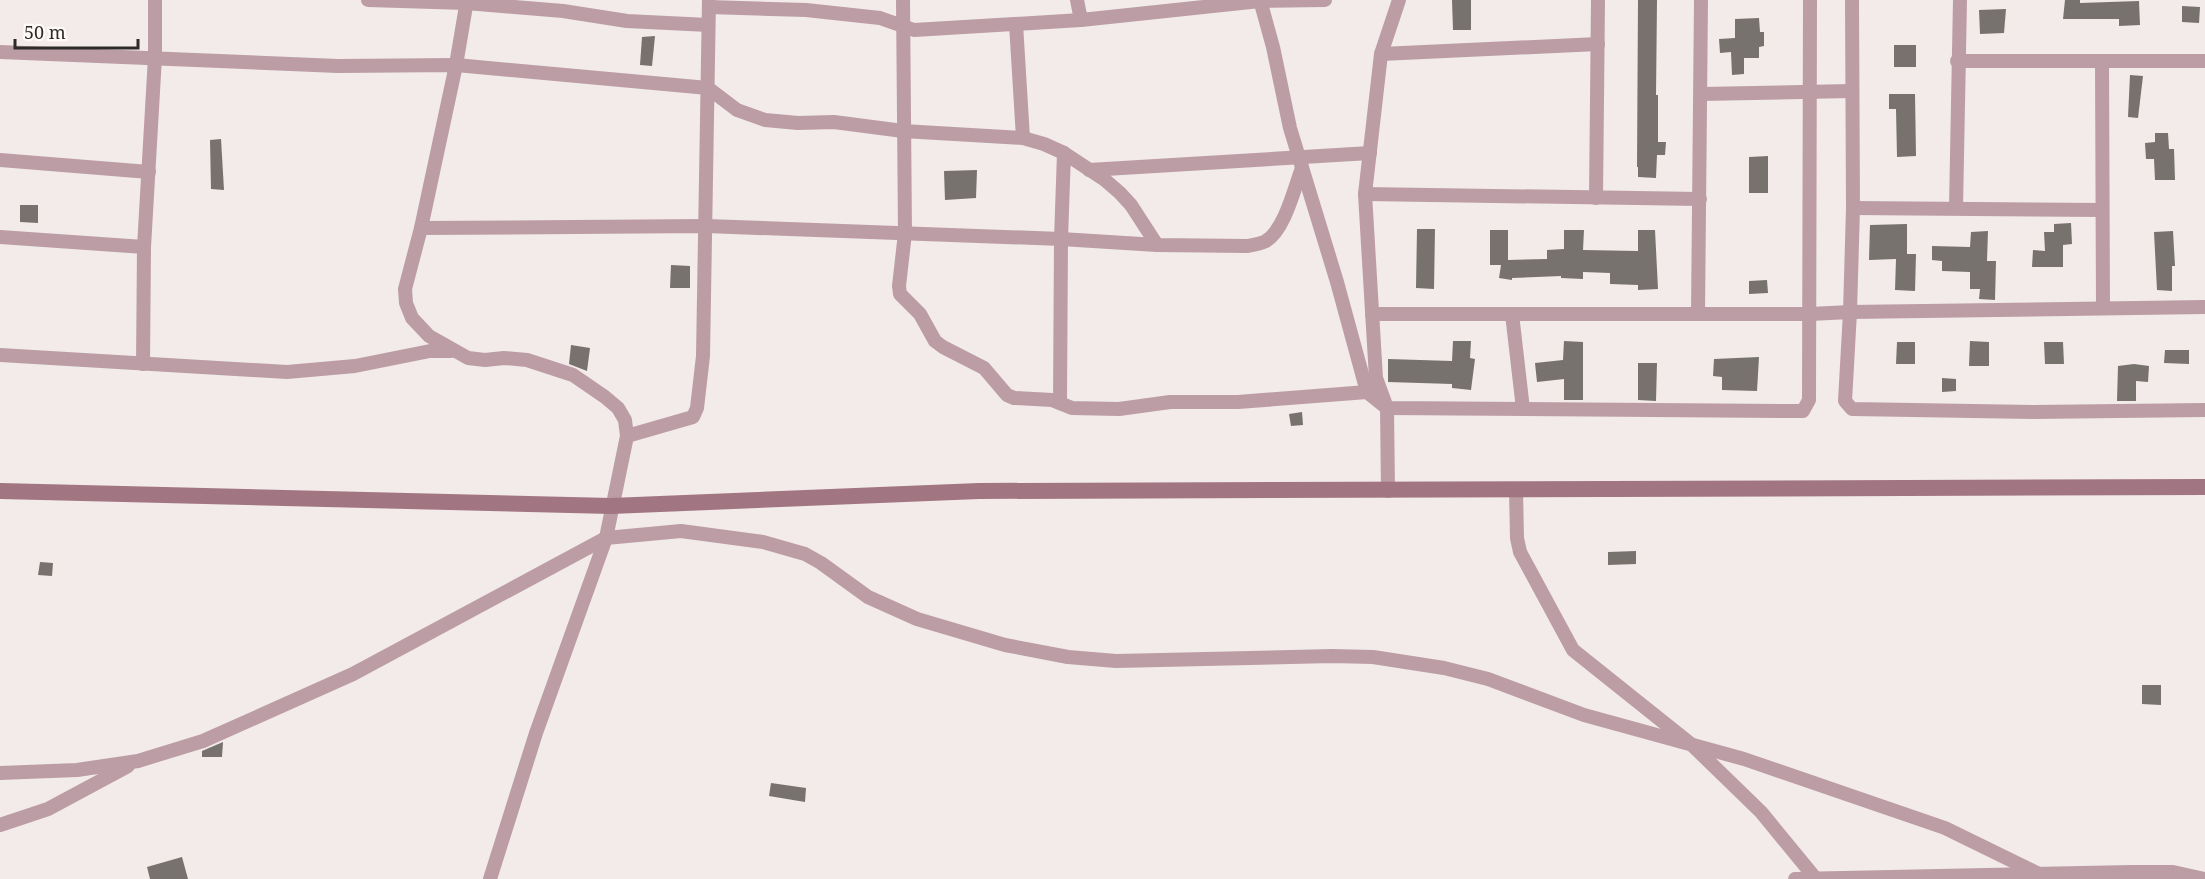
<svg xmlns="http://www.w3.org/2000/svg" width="2205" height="879" font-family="'Noto Serif',serif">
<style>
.building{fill:#77726e}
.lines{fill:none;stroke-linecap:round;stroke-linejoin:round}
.minor{stroke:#bc9da5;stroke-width:14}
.secondary{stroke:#a27583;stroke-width:16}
</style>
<rect width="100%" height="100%" fill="#f2ebe9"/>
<g class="building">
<path d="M1452 0H1471V30H1453Z"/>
<path d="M1638 0H1657L1656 95H1658V142H1666L1665 155H1657L1656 178 1638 177V167H1637Z"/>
<path d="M2065 0H2080V3L2139 1 2140 25 2119 26V19H2063Z"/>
<path d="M2182 6 2200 7 2199 23 2182 22Z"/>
<path d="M2006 9 2004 33 1980 34 1979 10Z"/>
<path d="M1759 18 1760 32H1764V46L1759 47V58H1744V74L1732 75 1731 52 1720 53 1719 39 1735 38V19Z"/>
<path d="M655 36 652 66 640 65 642 37Z"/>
<rect x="1894" y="45" width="22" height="22"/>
<path d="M2130 75 2143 76 2138 118 2128 117Z"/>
<path d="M1889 94H1915L1916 156 1897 157 1896 109H1889Z"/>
<path d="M2155 133H2168L2169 149H2174L2175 180H2155L2154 159H2146L2145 143 2155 142Z"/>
<path d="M221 139 224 190 211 189 210 140Z"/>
<path d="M1768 156V193H1749V157Z"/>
<path d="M977 170 976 198 945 200 944 171Z"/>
<path d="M20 205H38V223L20 222Z"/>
<path d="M2071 223 2072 244 2063 245V267H2032L2033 250 2045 251 2044 232H2054V224Z"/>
<path d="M1907 224V254H1916L1915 291 1895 290 1896 259 1869 260 1870 225Z"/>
<path d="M1417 229H1435L1434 289 1416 288Z"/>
<path d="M1490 230H1508V260L1547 259V250L1564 249V230H1584L1583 250 1638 251V230H1655L1658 289 1638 290V285L1610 284V273L1583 272V279L1561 278V276L1512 278V280L1499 278 1501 265H1490Z"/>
<path d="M1988 231 1987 261H1996L1995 300 1979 299 1980 289H1970V272L1942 271V261L1932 260V246L1970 247 1971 232Z"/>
<path d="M2173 231 2175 266H2172V291L2157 290 2154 232Z"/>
<path d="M671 265 690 266V288H670Z"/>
<path d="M1767 280 1768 293 1749 294V281Z"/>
<path d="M1453 341H1471L1470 358 1475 359 1471 390 1452 388V384L1388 382V359L1452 361Z"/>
<path d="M1564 341 1583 342V400H1564V379L1537 382 1535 363 1563 360Z"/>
<path d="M1970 341 1989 342V366H1969Z"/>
<path d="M1897 342H1915V364H1896Z"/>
<path d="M2044 342H2063L2064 364H2045Z"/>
<path d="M571 345 590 348 587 371 569 364Z"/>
<path d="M2165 350H2189V364L2164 363Z"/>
<path d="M1759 357 1757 391 1722 390V377L1713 376 1714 359Z"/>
<path d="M1638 363H1657L1656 401 1638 400Z"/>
<path d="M2134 364 2149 366 2148 382 2136 381V401H2117L2118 366Z"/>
<path d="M1942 378 1956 379V391L1942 392Z"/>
<path d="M1302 412 1303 425 1291 426 1289 414Z"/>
<path d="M1636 551V564L1608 565V552Z"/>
<path d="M40 562 53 563 52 576 38 575Z"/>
<path d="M2142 685H2161V705L2142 704Z"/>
<path d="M223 742 222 757H202V751Z"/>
<path d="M771 783 806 788 805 802 769 796Z"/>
<path d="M182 857 188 879H150L147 867Z"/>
</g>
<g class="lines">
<g class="minor">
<path d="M368 0 466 3 563 11 627 21 708 25"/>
<path d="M467 0 456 65 421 228 405 289 406 303 412 318 429 336 468 358 485 360 504 358 527 360 573 375 605 397 618 408 625 420 627 436 606 538 536 733 490 879"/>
<path d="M903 0 905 233 899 286 900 294 920 314 935 341 943 347 984 368 1007 395 1014 398 1052 400 1072 408 1119 409 1170 402H1238L1367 392"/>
<path d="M1077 0 1081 20"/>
<path d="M1260 0 1273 47 1290 128 1337 282 1367 392 1387 408 1791 411H1803L1809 400 1810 0"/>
<path d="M1852 0 1853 208 1850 312 2205 307"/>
<path d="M709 7 806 10 880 18 914 30 1081 20 1260 1 1325 0"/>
<path d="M1016 24 1023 138"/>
<path d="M0 52 338 66 456 65 708 88 737 110 765 120 798 123 834 122 903 131 1023 138 1044 144 1064 153 1105 180 1120 193 1131 205 1157 245"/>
<path d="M1381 54 1598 44"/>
<path d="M1957 61H2205"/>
<path d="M2102 62 2103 307"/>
<path d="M1701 94 1851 91"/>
<path d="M0 160 149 172"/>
<path d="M1089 170 1370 153"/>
<path d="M1365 194 1700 199"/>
<path d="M1596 198 1598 0"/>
<path d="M1853 208 2102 210"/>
<path d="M1956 208 1960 0"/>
<path d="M421 228 706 226 1061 239 1157 245 1247 246C1253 245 1260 244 1266 241 1285 229 1294 189 1302 168"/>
<path d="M0 237 144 247"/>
<path d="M1372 314H1810L1850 312 1845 401 1852 409 2033 412 2205 410"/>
<path d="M1512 314 1523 409"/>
<path d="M1698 314 1701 0"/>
<path d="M0 355 287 372 355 366 430 351H451"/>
<path d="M143 364 144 247 155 57V0"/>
<path d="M1060 403 1061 239 1064 153"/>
<path d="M627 436 693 417 697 408 703 356 709 0"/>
<path d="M1516 490 1517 538 1520 552 1573 650 1692 745 1761 812 1816 879"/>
<path d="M1388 491 1387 408 1376 378 1365 194 1381 54 1399 0"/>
<path d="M0 773 77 770 138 761 203 741 353 674 606 538 681 531 763 542 805 554 821 563 868 597 917 619 1005 645 1068 657 1116 661 1332 656 1373 657 1444 668 1488 679 1584 715 1744 759 1945 828 2037 873 2045 879"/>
<path d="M0 825 48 809 128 766"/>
<path d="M1795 879 2132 872H2173L2204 879"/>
</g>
<path class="secondary" d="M0 491 611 506 979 491 2205 487"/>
</g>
<path d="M15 39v9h123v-9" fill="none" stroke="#2d2b2a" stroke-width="3"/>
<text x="24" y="39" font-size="18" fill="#2d2b2a" stroke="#fff9f7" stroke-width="4.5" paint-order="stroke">50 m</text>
</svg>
